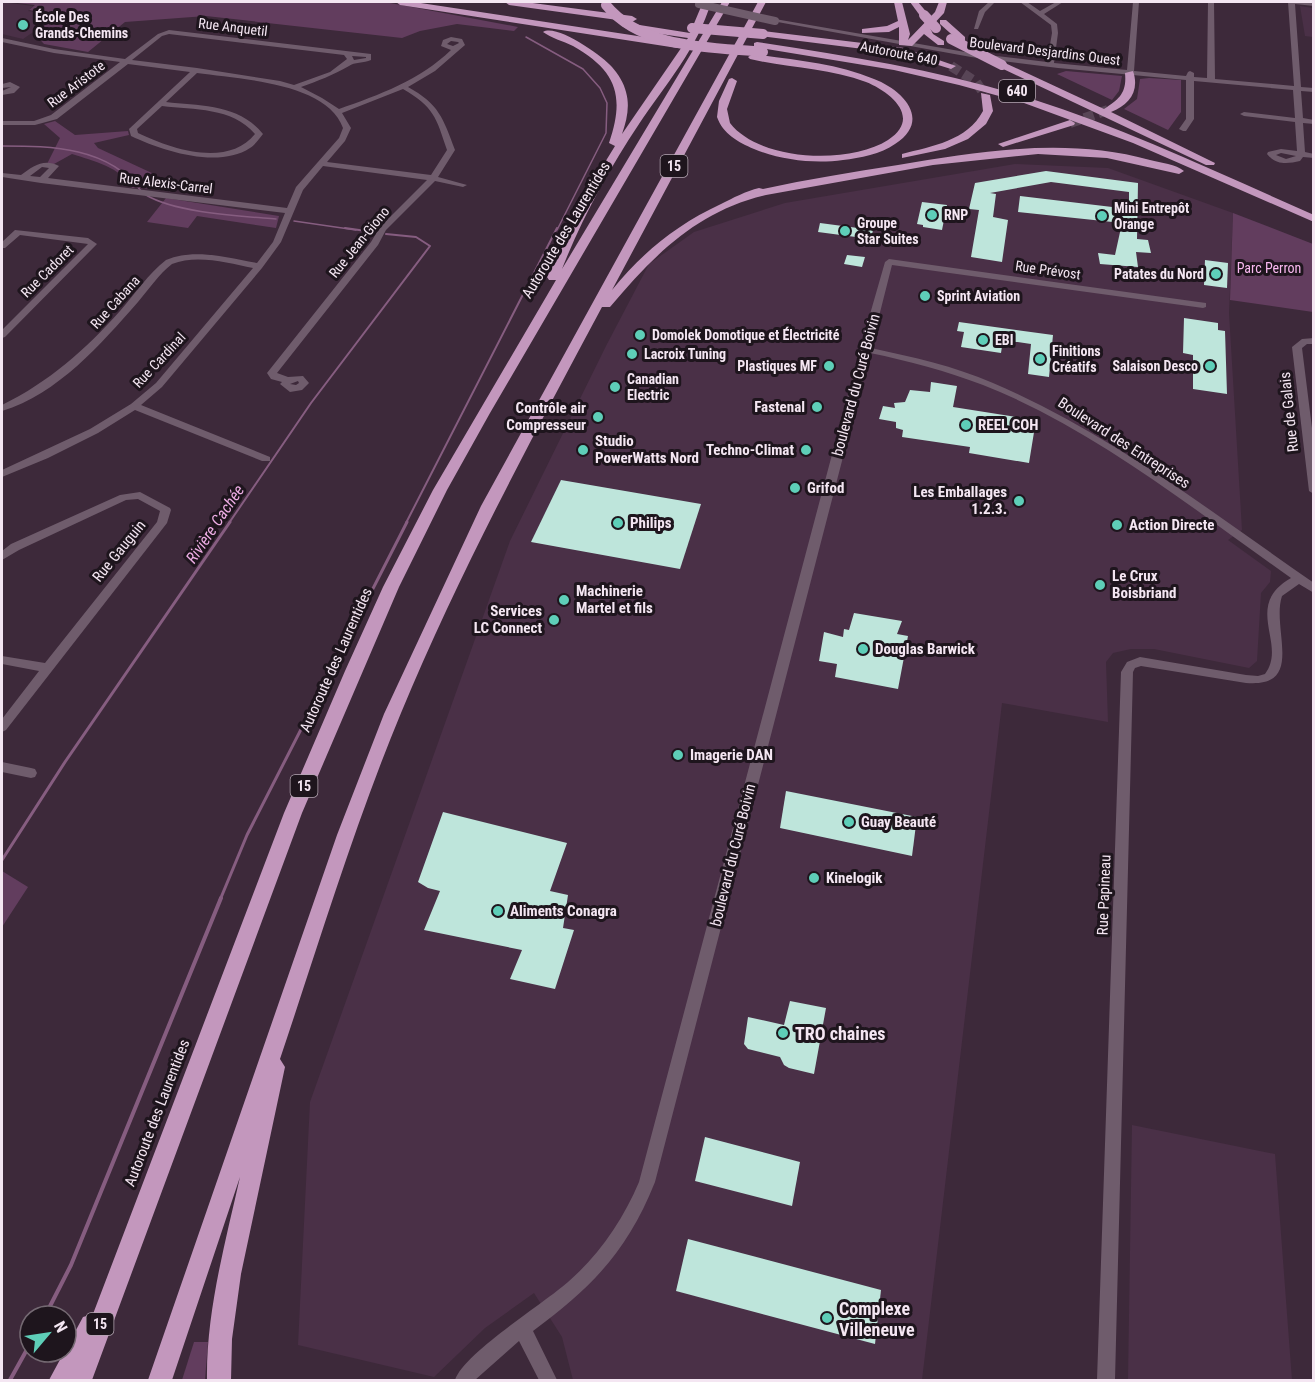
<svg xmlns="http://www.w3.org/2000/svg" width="1315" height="1382" font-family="'Roboto Condensed',sans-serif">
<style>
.built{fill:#4a3047}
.green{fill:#623d5e}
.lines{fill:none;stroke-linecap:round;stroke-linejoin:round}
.stream-far3{stroke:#865d80;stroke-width:1.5}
.stream-far2{stroke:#865d80;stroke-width:2}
.stream-far1{stroke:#865d80;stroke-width:3}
.stream{stroke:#865d80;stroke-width:4}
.building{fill:#bee5db}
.highway-tunnel{stroke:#584556;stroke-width:10;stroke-dasharray:10 5;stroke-linecap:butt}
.minor{fill:#6f5c6c;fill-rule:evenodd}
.highway{fill:#c397bd;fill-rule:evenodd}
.minor-bridge{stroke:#6f5c6c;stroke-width:8}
.highway-bridge{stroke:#c397bd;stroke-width:10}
.poi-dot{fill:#5eceb8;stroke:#1e151d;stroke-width:2}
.labels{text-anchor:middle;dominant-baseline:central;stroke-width:6;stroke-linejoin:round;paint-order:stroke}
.far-poi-label{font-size:14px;font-weight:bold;fill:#f4e6f2;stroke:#1e151d;text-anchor:start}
.far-street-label{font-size:14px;fill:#f4e6f2;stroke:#1e151d}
.shield{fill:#1e151d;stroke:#b4a7b2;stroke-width:1.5}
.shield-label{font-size:14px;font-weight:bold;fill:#f4e6f2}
.far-park-label{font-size:14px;fill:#fab9f1;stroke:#1e151d}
.street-label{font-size:15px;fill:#f4e6f2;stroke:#1e151d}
.poi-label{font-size:15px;font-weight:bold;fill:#f4e6f2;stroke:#1e151d;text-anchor:start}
.water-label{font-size:16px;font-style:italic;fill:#edade4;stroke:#1e151d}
.near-poi-label{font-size:18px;font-weight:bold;fill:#f4e6f2;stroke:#1e151d;text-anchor:start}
</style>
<rect width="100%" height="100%" fill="#3d293a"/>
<g class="built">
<path d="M2 2 33 6 28 11 58 15 23 39 2 34Z"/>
<path d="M1300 6 1313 8V37L1305 36Z"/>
<path d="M1015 164 1108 168 1233 213 1229 313 1242 530 1228 540 1271 571 1270 582 1261 593 1257 661 1249 668 1154 649H1131L1113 653 1106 662 1108 722 1002 703 922 1380H573L562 1337 534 1293 485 1328 434 1377 298 1345 310 1102 510 541 606 346 649 264 694 232 785 203Z"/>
<path d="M1132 1125 1275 1154 1292 1380H1128Z"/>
</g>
<g class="green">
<path d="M9 2H385L518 27 514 31 457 24 420 31 402 38 206 16 125 22 88 52 44 44 34 33 59 15 29 10 35 5Z"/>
<path d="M1066 71 1122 76 1119 91 1112 100 1057 74Z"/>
<path d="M1149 78 1181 80V112L1168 130 1124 109 1137 99 1140 79Z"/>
<path d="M55 121 75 135 128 131 129 135 94 143 98 148 154 174 157 189 132 188C121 167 93 161 72 154L54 164H47L60 138 44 124Z"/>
<path d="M166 198 279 216 276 228 197 216 188 228 147 222Z"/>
<path d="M1233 213 1313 244V312L1230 300Z"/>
<path d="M2 871 28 887 2 927Z"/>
<path d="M194 1342H208L205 1380H182Z"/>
</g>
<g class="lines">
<g class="stream-far3">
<path d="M526 37 583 69 600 88 607 103 606 133 557 230"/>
<path d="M2 146C52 146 109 147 141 191"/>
<path d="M146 195C176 213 240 216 276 219"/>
<path d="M294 221 356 230"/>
</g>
<g class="stream-far2">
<path d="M345 228 373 232"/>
<path d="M229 523 311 403 430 246 416 237 386 234"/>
<path d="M406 523 557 228"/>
</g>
<g class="stream-far1">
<path d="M2 860 65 762 230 522"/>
<path d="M220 900 247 835 407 522"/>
</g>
<g class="stream">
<path d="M45 1316 71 1265 221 898"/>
<path d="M10 1380 30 1344"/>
</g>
</g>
<g class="building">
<path d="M1046 171 1138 183 1137 239 1148 240 1151 253 1136 252 1138 267 1100 264 1098 253 1115 255 1122 223 1018 212 1020 196 1129 209V192L1051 182 990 193 996 194 993 217 1008 220 1002 262 971 257 979 210 969 209 975 183Z"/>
<path d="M922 202 947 205 942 230 923 227V225L917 224Z"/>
<path d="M820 223 873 230 871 239 818 232Z"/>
<path d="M847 255 865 257 862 267 844 264Z"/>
<path d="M1205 260 1228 263 1227 288 1204 285Z"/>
<path d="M1184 318 1218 323V330L1225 331 1227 394 1193 389V355L1183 353Z"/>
<path d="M959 322 1053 335 1049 377 1028 374 1031 344 1003 340 1001 353 961 347 964 332 957 331Z"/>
<path d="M931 382 957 386 953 407 1036 420 1029 463 969 453 970 447 902 437 903 430 896 428V422L879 419 883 406 895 408 894 403 905 402 910 390 930 392Z"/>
<path d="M561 480 701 504 680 569 531 542Z"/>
<path d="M854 613 902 621 897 634 908 636 898 689 835 677 837 664 819 661 824 632 843 637 844 629 849 630Z"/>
<path d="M786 791 917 817 912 856 780 828Z"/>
<path d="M443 812 567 843 550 891 568 895 563 928 574 930 555 989 510 979 522 950 424 930 440 891 428 888 418 882Z"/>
<path d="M790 1001 826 1008 814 1074 789 1068 784 1065 780 1057 748 1049 744 1044 748 1017 784 1025Z"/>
<path d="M705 1137 800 1162 792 1206 695 1181Z"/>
<path d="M688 1239 881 1290 875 1344 676 1291Z"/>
</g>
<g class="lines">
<g class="highway-tunnel">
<path d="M951 66 976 82 985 95"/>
<path d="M1070 123 1108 110"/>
</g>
<g class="minor">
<path d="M989 2H995L985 12 978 29H974L979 11Z"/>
<path d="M1020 2H1027L1040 11 1056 2H1063L1044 14 1057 24 1058 33 1054 63 1127 70 1133 2H1139L1134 71 1186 76 1188 72 1190 71 1194 73V77L1207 78 1208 2H1214L1215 79 1294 86 1288 2H1314V6L1295 4 1301 87 1314 88V92L1301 91 1303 118 1314 120V124L1303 123 1305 152 1314 154V158L1303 157 1300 161C1287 164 1276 165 1267 154L1268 152 1281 149 1297 151 1295 122 1244 116 1240 114 1244 112 1295 118 1293 90 1194 81V119L1186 131H1183L1179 129 1186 119V80L1058 68 971 57 772 21 775 19 971 53 1047 62 1052 33 1051 25ZM1281 153 1296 156 1286 159 1276 155Z"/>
<path d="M169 30 371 54V60C364 63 354 62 349 66 333 75 318 81 301 87L322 98 339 109C379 95 420 80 451 50L441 46 443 40 451 37 462 39 465 45 435 71 408 87C439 104 443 118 455 150L438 177 467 185 463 187 435 181 386 230 378 245 277 373 288 377 303 376 309 383 302 390 290 392 280 384 282 382 271 379 267 373 371 242 380 227 427 180 323 166 303 190 281 242 262 268 162 387 141 405 270 457V461H262L135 410 98 433 48 458 2 477V470L90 429 131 404 156 383 253 268C228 263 197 254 172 264 159 274 149 289 138 302 101 344 58 394 2 411V405C49 382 85 350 120 311 135 294 148 274 166 260 195 248 227 258 257 263L273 242 285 213 41 183 2 177V173L21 175C33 166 44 158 59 166L48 178 287 208 296 187 339 138 343 128C327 82 238 79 197 73L166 102C201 106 239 104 263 134 259 139 255 145 250 148 218 169 163 151 131 136L129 129 190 72 128 64 57 119 35 125H2V121H34L51 115 120 62 54 53 2 42V38L54 49 125 59 158 34ZM169 34 344 55 347 59 330 72 294 85 280 81 197 68 132 60 162 36ZM451 41 458 42 459 43 453 46 447 44ZM352 56 366 57V58L354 60ZM403 89C434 107 436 117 447 150L431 175 327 162 345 141 351 128 342 113ZM162 106C194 110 232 107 255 134 228 168 171 149 138 133L137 129ZM42 167 49 168 40 177 30 176ZM298 381 299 383 296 385 290 384Z"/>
<path d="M10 82 20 87 14 93 2 95V91L11 87 2 88V84Z"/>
<path d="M15 230 88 238 97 244 5 337 2 338V330L88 244 20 235 5 248H2V242Z"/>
<path d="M889 259 1206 303V307L1203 308 892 265 871 348C913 357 954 366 993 383 1110 433 1210 511 1314 583V593L1299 584 1282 596C1271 629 1306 688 1246 683L1141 666 1135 668 1133 672 1115 1380H1097L1121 672 1127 662 1140 657 1246 675 1258 676 1265 674C1288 644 1242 606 1291 578 1194 510 1095 429 983 385 946 371 909 361 870 353L655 1182C627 1252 592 1287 533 1331L557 1380H539L519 1341 475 1380H455C464 1353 543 1304 568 1282 599 1255 623 1220 639 1182L860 349 885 262Z"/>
<path d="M1314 338V344H1307L1302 348 1314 444V494L1309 491 1292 347 1302 339Z"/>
<path d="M140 492 170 508 171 510 167 523 6 730 2 732V719L39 671 2 664V656L45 663 157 522 160 511 138 499 126 500 19 550 2 560V551L11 544 120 495Z"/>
<path d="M2 762 31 768 35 769 37 773 35 777 31 778 2 772Z"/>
</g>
<g class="highway">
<path d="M396 2H414L677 42 682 45 677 48 400 5Z"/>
<path d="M505 2H525L632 16 637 19 632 22 509 5Z"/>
<path d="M703 2H711C698 48 665 85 639 124 609 169 582 218 562 269L722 2H730L490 413 447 490 399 587 302 813 92 1380H49L83 1317 93 1314 284 813 345 671 383 587 433 490 556 280H549L547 277C566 231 589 188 615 146L609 143C625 96 617 71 573 46 563 41 551 38 543 32 556 23 603 56 612 67 618 74 624 83 626 92 630 106 627 120 622 134L688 38 627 29 622 26 627 23 690 33Z"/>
<path d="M758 2H766L612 290C643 252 676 225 721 204 733 198 746 191 759 188L763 189C808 179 853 172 898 165 981 151 1067 137 1150 160 1161 163 1176 164 1184 171L1179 174 1107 158 1038 154 933 165 766 195C697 211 654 255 610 307H602C531 440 459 573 401 713 354 826 319 943 280 1059L285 1067 241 1274 232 1339 231 1380H207C206 1312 225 1244 240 1177L172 1380H148L337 835 384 714 481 506Z"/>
<path d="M894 2H902L910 34 908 40 935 12 939 2H947L944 13 930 28 933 34 944 41V45H938L924 34 912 46 899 45V27L889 32 862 33V29L887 26 898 21Z"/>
<path d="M910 2H918L929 15 927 17H921Z"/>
<path d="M940 20H946L965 37V41H959L940 24Z"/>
<path d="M763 31 904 48 956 66 951 69 903 54 760 36V32Z"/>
<path d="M757 42C850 56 943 71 1032 99 1129 130 1221 174 1314 215V222L1133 143 1024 103 959 85 894 70 754 47V43Z"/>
<path d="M753 54C793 60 836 63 874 79 903 90 932 120 895 144 881 154 860 158 843 160 814 164 781 160 754 149 738 142 723 134 717 117L719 101 729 79 732 78 737 81 727 109 730 123C759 161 849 165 888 140 922 118 891 92 866 82 829 68 788 68 750 59L748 57Z"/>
<path d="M999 63H1005L1104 109C1119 99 1127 93 1125 73L1133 71C1140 91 1129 105 1111 112L1215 163 1214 165H1206L999 67Z"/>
<path d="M981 93 990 95 993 111 986 124 968 139 945 149 902 158V154C932 146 967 141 983 111Z"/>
<path d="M1070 120 1075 123 1074 125 1003 147 998 144Z"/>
</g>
<path class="minor-bridge" d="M699 4 775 21"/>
<g class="highway-bridge">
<path d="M606 5C642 49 711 47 763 52"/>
<path d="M924 15 936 28"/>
<path d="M692 28 763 34"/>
<path d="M951 39 1002 65"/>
</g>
</g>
<g class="poi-dot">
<circle cx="23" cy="25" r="6"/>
<circle cx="932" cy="215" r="6"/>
<circle cx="1102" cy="216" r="6"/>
<circle cx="845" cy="231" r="6"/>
<circle cx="1216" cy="274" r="6"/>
<circle cx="925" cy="296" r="6"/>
<circle cx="640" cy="335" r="6"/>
<circle cx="983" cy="340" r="6"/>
<circle cx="632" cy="354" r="6"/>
<circle cx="1040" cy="359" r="6"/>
<circle cx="829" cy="366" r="6"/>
<circle cx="1210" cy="366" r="6"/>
<circle cx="615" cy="387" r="6"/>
<circle cx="817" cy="407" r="6"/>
<circle cx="598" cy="417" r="6"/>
<circle cx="966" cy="425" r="6"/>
<circle cx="583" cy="450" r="6"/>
<circle cx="806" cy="450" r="6"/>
<circle cx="795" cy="488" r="6"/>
<circle cx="1019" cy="501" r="6"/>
<circle cx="618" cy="523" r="6"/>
<circle cx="1117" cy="525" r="6"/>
<circle cx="1100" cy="585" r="6"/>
<circle cx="564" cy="600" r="6"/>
<circle cx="554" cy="620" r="6"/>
<circle cx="863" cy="649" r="6"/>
<circle cx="678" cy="755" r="6"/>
<circle cx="849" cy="822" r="6"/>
<circle cx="814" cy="878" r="6"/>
<circle cx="498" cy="911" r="6"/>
<circle cx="783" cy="1033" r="6"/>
<circle cx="827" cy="1318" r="6"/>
</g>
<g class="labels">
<g class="far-poi-label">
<text x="35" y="17">École Des<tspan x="35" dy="16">Grands-Chemins</tspan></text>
<text x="1114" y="208">Mini Entrepôt<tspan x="1114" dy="16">Orange</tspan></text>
<text x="944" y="215">RNP</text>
<text x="857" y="223">Groupe<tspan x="857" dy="16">Star Suites</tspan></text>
<text x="1204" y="274" text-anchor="end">Patates du Nord</text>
<text x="937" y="296">Sprint Aviation</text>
<text x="652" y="335">Domolek Domotique et Électricité</text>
<text x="995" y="340">EBI</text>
<text x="1052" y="351">Finitions<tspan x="1052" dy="16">Créatifs</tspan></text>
<text x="644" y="354">Lacroix Tuning</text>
<text x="817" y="366" text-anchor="end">Plastiques MF</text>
<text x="1198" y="366" text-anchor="end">Salaison Desco</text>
<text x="627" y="379">Canadian<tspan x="627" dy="16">Electric</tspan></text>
</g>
<g class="far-street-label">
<text transform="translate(233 27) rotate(7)">Rue Anquetil</text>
<text transform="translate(1045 51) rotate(7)">Boulevard Desjardins Ouest</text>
<text transform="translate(899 53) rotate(11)">Autoroute 640</text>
<text transform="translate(76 84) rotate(-37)">Rue Aristote</text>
<text transform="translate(166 183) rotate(7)">Rue Alexis-Carrel</text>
<text transform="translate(359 242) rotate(-51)">Rue Jean-Giono</text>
<text transform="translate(1048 270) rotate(8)">Rue Prévost</text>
<text transform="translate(47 271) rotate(-45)">Rue Cadoret</text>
<text transform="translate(115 302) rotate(-48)">Rue Cabana</text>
<text transform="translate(159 360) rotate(-47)">Rue Cardinal</text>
</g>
<g class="shield">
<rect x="999" y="80" width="36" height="22" rx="4.5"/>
<rect x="660.5" y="155" width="27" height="22" rx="4.5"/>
<rect x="290.5" y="775" width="27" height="22" rx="4.5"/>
<rect x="86.5" y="1313" width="27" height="22" rx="4.5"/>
</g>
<g class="shield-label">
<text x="1017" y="91">640</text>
<text x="674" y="166">15</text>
<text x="304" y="786">15</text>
<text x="100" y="1324">15</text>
</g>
<g class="far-park-label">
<text x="1269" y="268">Parc Perron</text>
</g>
<g class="street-label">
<text transform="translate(566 230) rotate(-59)">Autoroute des Laurentides</text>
<text transform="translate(856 385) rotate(-75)">boulevard du Curé Boivin</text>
<text transform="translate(1289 412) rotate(-96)">Rue de Galais</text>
<text transform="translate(1124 443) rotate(33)">Boulevard des Entreprises</text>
<text transform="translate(119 551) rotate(-51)">Rue Gauguin</text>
<text transform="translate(336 660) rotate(-66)">Autoroute des Laurentides</text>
<text transform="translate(733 855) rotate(-76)">boulevard du Curé Boivin</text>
<text transform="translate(1104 895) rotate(-88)">Rue Papineau</text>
<text transform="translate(157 1113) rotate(-69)">Autoroute des Laurentides</text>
</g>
<g class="poi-label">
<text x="805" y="407" text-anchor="end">Fastenal</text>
<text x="586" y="408" text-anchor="end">Contrôle air<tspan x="586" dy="17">Compresseur</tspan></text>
<text x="978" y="425">REEL COH</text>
<text x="595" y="441">Studio<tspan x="595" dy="17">PowerWatts Nord</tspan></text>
<text x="794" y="450" text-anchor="end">Techno-Climat</text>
<text x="807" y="488">Grifod</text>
<text x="1007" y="492" text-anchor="end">Les Emballages<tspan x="1007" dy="17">1.2.3.</tspan></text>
<text x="630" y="523">Philips</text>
<text x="1129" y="525">Action Directe</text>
<text x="1112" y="576">Le Crux<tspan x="1112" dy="17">Boisbriand</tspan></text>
<text x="576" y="591">Machinerie<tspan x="576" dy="17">Martel et fils</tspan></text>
<text x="542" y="611" text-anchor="end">Services<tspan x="542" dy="17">LC Connect</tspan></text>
<text x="875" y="649">Douglas Barwick</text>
<text x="690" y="755">Imagerie DAN</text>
<text x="861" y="822">Guay Beauté</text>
<text x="826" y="878">Kinelogik</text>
<text x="510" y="911">Aliments Conagra</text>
</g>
<g class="water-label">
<text transform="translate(215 524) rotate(-56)">Rivière Cachée</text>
</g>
<g class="near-poi-label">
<text x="795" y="1033">TRO chaines</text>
<text x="839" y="1308">Complexe<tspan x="839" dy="21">Villeneuve</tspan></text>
</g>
</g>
<rect width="1315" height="1382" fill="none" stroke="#f4e6f2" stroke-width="6"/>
<g transform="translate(48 1334) rotate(61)"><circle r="28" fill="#1e151d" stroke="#746972" stroke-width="1.5"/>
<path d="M0-4.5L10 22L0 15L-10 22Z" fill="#5eceb8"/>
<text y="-9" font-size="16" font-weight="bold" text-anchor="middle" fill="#f4e6f2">N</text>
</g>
</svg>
